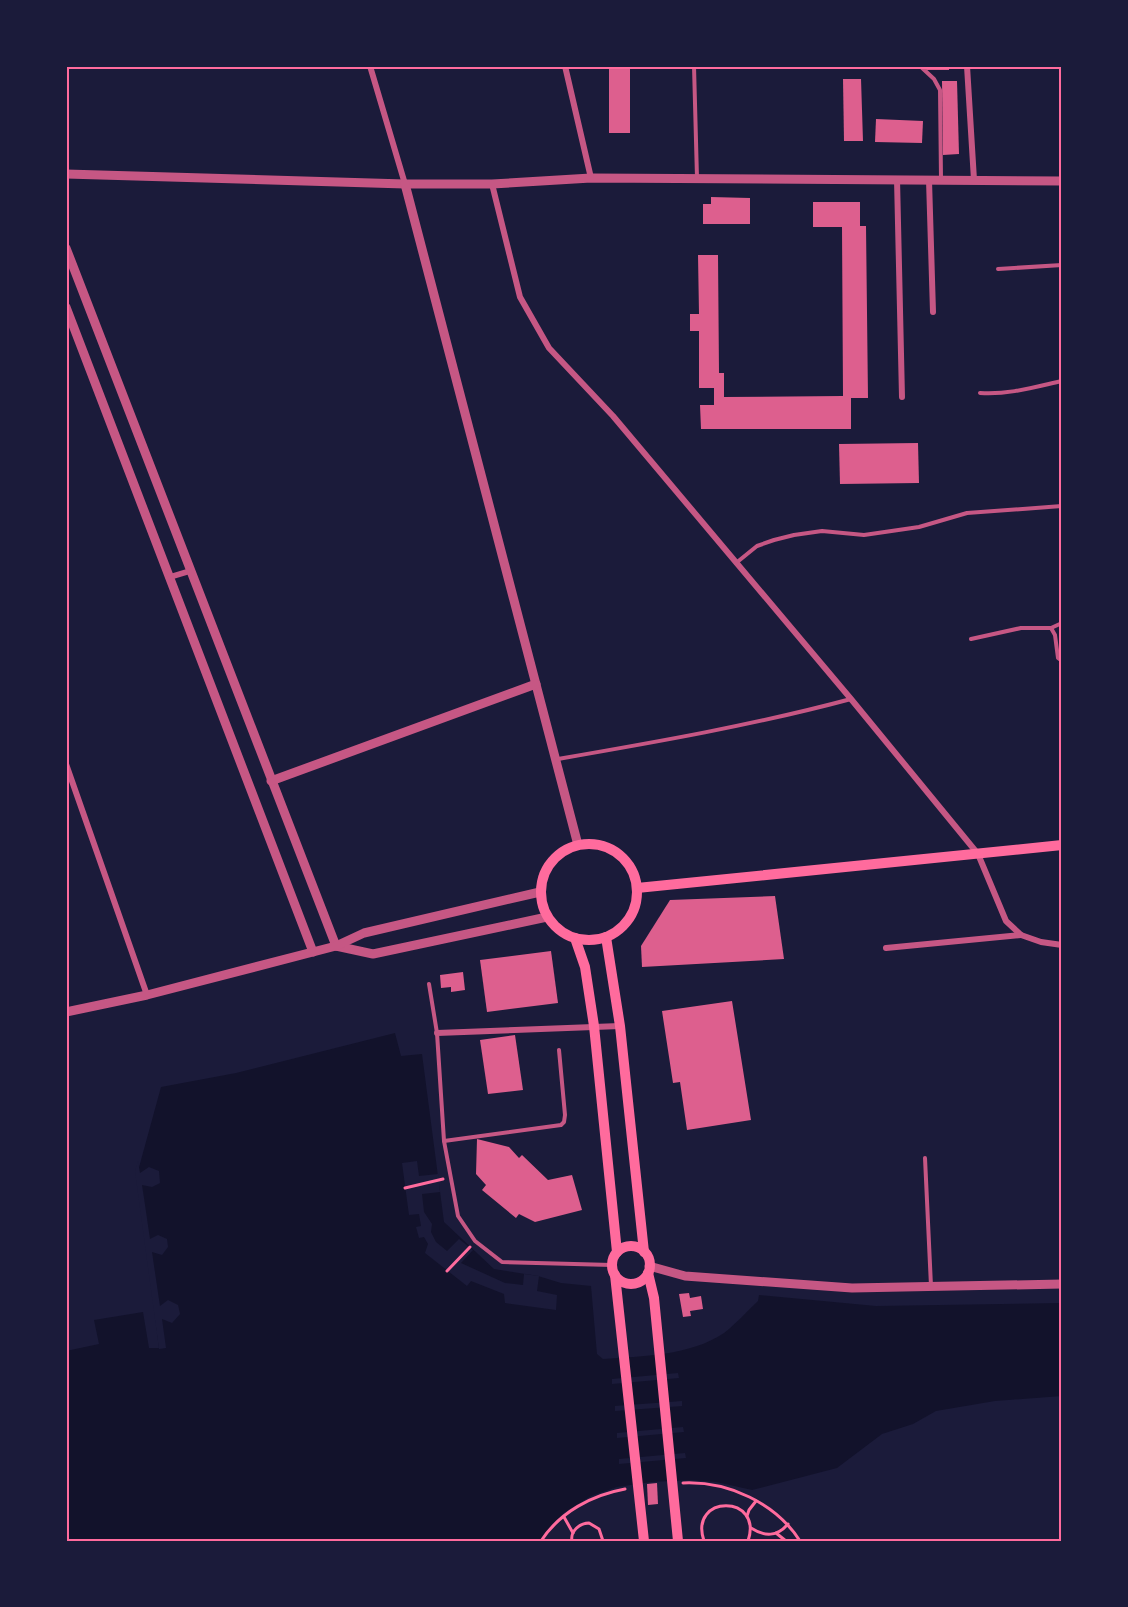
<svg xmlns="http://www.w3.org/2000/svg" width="1128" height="1607" font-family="'Archivo Narrow',sans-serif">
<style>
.water{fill:#12122b;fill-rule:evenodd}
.pier{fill:#1b1b3a}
.building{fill:#dd5f8e}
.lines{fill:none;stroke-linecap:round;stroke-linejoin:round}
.path{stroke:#ff6b9d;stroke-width:3}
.service{stroke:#c65784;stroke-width:4}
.minor{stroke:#c65784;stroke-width:6}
.tertiary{stroke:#c65784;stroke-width:9}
.secondary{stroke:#ff6b9d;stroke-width:10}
.neatline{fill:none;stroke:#ff6b9d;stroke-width:2}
</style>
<rect width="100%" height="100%" fill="#1b1b3a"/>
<path class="water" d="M395 1033 401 1056 422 1054 444 1222 494 1269 538 1276 561 1283 591 1286 597 1354 603 1359C642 1356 690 1356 724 1333 736 1324 747 1311 758 1301L759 1295 876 1306 1062 1303V1396L995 1401 936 1411 913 1424 882 1434 837 1468 752 1490 716 1482 691 1480 651 1482 617 1487 591 1496 565 1512 551 1525 539 1541H66V1351L99 1344 94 1320 143 1312 149 1348H159L138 1171 161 1087 236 1073ZM678 1373 679 1378 612 1384V1379ZM682 1401V1406L615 1411V1406ZM683 1427 684 1432 617 1438V1433ZM685 1453 686 1458 619 1464V1459Z"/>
<g class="pier">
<path d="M138 1161 140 1173 149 1167 159 1171 160 1183 152 1187 142 1185 144 1198 150 1239 158 1235 167 1239 168 1247 162 1255 152 1252 160 1306 168 1300 178 1305 180 1314 172 1323 162 1319 166 1348 159 1349 135 1171Z"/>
<path d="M417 1161 419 1176 438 1174 440 1192 422 1194 424 1212 432 1224 431 1232 436 1242 447 1251 459 1239 473 1250 461 1263 505 1283 523 1285 524 1274 539 1276 537 1291 557 1295 556 1310 505 1303 504 1294 471 1281 467 1286 425 1253 428 1244 424 1237 419 1238 416 1227 421 1226 419 1214 409 1215 402 1163Z"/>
</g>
<g class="building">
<rect x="609" y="66" width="21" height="67"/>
<rect x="923" y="66" width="26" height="4"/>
<path d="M843 79H861L863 141H844Z"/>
<path d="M942 81H957L959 154 943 155Z"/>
<path d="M876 119 923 121 922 143 875 142Z"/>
<path d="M711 197 750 198V224H703V204H711Z"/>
<path d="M813 202H860V226H866L868 398H851V429H701L700 405H714V388H699V331H690V314H699L698 255H718L719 373H724V397L843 396 842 227H813Z"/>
<path d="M918 443 919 483 840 484 839 444Z"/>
<path d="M775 896 784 959 642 967 641 946 670 900Z"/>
<path d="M551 951 558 1003 487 1012 480 960Z"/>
<path d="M463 972 465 990 451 992V987L441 988 440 975Z"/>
<path d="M732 1001 751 1120 687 1130 680 1082 673 1083 662 1011Z"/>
<path d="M515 1035 523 1090 488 1094 480 1040Z"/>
<path d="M477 1139 509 1147 519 1158 522 1155 548 1180 572 1175 582 1210 535 1222 519 1214 516 1218 482 1190 486 1185 476 1174Z"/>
<path d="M689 1293 690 1298 701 1296 703 1309 690 1311 691 1316 683 1317 679 1294Z"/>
<path d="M657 1483 658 1504 648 1505 647 1484Z"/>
</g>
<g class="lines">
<g class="path">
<path d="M405 1188 443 1179"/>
<path d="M447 1271 470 1247"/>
<path d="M683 1483C728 1481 776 1503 800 1541"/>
<path d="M747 1516 749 1510 756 1501"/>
<path d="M564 1517 573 1533"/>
<path d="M751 1528C765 1537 777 1537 788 1524"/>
<path d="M776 1533 786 1541"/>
<path d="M541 1541C560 1512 592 1495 625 1489"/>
<path d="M572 1541C570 1531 580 1523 589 1523L599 1529 603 1541"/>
<path d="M704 1541C688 1494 764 1494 748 1541"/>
</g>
<g class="service">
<path d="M694 66 697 178"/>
<path d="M920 66 934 79 940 90 941 179"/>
<path d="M998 269 1062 265"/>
<path d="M980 393C1008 395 1035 387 1062 381"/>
<path d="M736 563 757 546 774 540 794 535 822 531 864 535 919 527 967 513 1062 506"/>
<path d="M1051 628 1062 623"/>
<path d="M971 639 1021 628H1051L1055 635 1058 658 1062 661"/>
<path d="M558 759C656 742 754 725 851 699"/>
<path d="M429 984 437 1033 444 1141 458 1216 475 1241 502 1262 612 1265"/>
<path d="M444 1141 561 1125 564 1122 565 1115 559 1050"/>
<path d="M925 1158 931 1286"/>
</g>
<g class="minor">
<path d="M370 66 405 184"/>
<path d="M565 66 591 178"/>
<path d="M967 66 974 180"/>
<path d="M897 179 902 397"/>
<path d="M929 180 933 312"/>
<path d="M492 184 520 297 549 348 613 416 851 699 978 854 1006 921 1021 935 1041 942 1062 945"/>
<path d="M170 577 190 571"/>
<path d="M66 764 147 995"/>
<path d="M886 948 1021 935"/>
<path d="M437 1033 620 1026"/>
</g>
<g class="tertiary">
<path d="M66 174 405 184H492L591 178 1062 181"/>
<path d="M405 184 578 845"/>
<path d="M66 248 336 946"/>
<path d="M66 307 313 952"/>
<path d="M271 781 536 684"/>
<path d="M336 946 373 954 547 917"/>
<path d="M66 1012 147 995 336 946 364 933 540 892"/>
<path d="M649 1266 685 1276 852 1288 1062 1284"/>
</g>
<g class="secondary">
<circle cx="589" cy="892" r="48"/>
<path d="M637 888 1062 845"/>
<path d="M606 937 620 1026 644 1252"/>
<path d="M575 938 585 967 594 1026 617 1252"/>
<circle cx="631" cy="1265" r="19"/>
<path d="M648 1273 654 1298 678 1541"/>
<path d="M615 1275 644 1541"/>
</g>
</g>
<rect width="1128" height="1607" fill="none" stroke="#1b1b3a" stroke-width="135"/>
<rect x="68" y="68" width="992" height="1472" class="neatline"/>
</svg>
